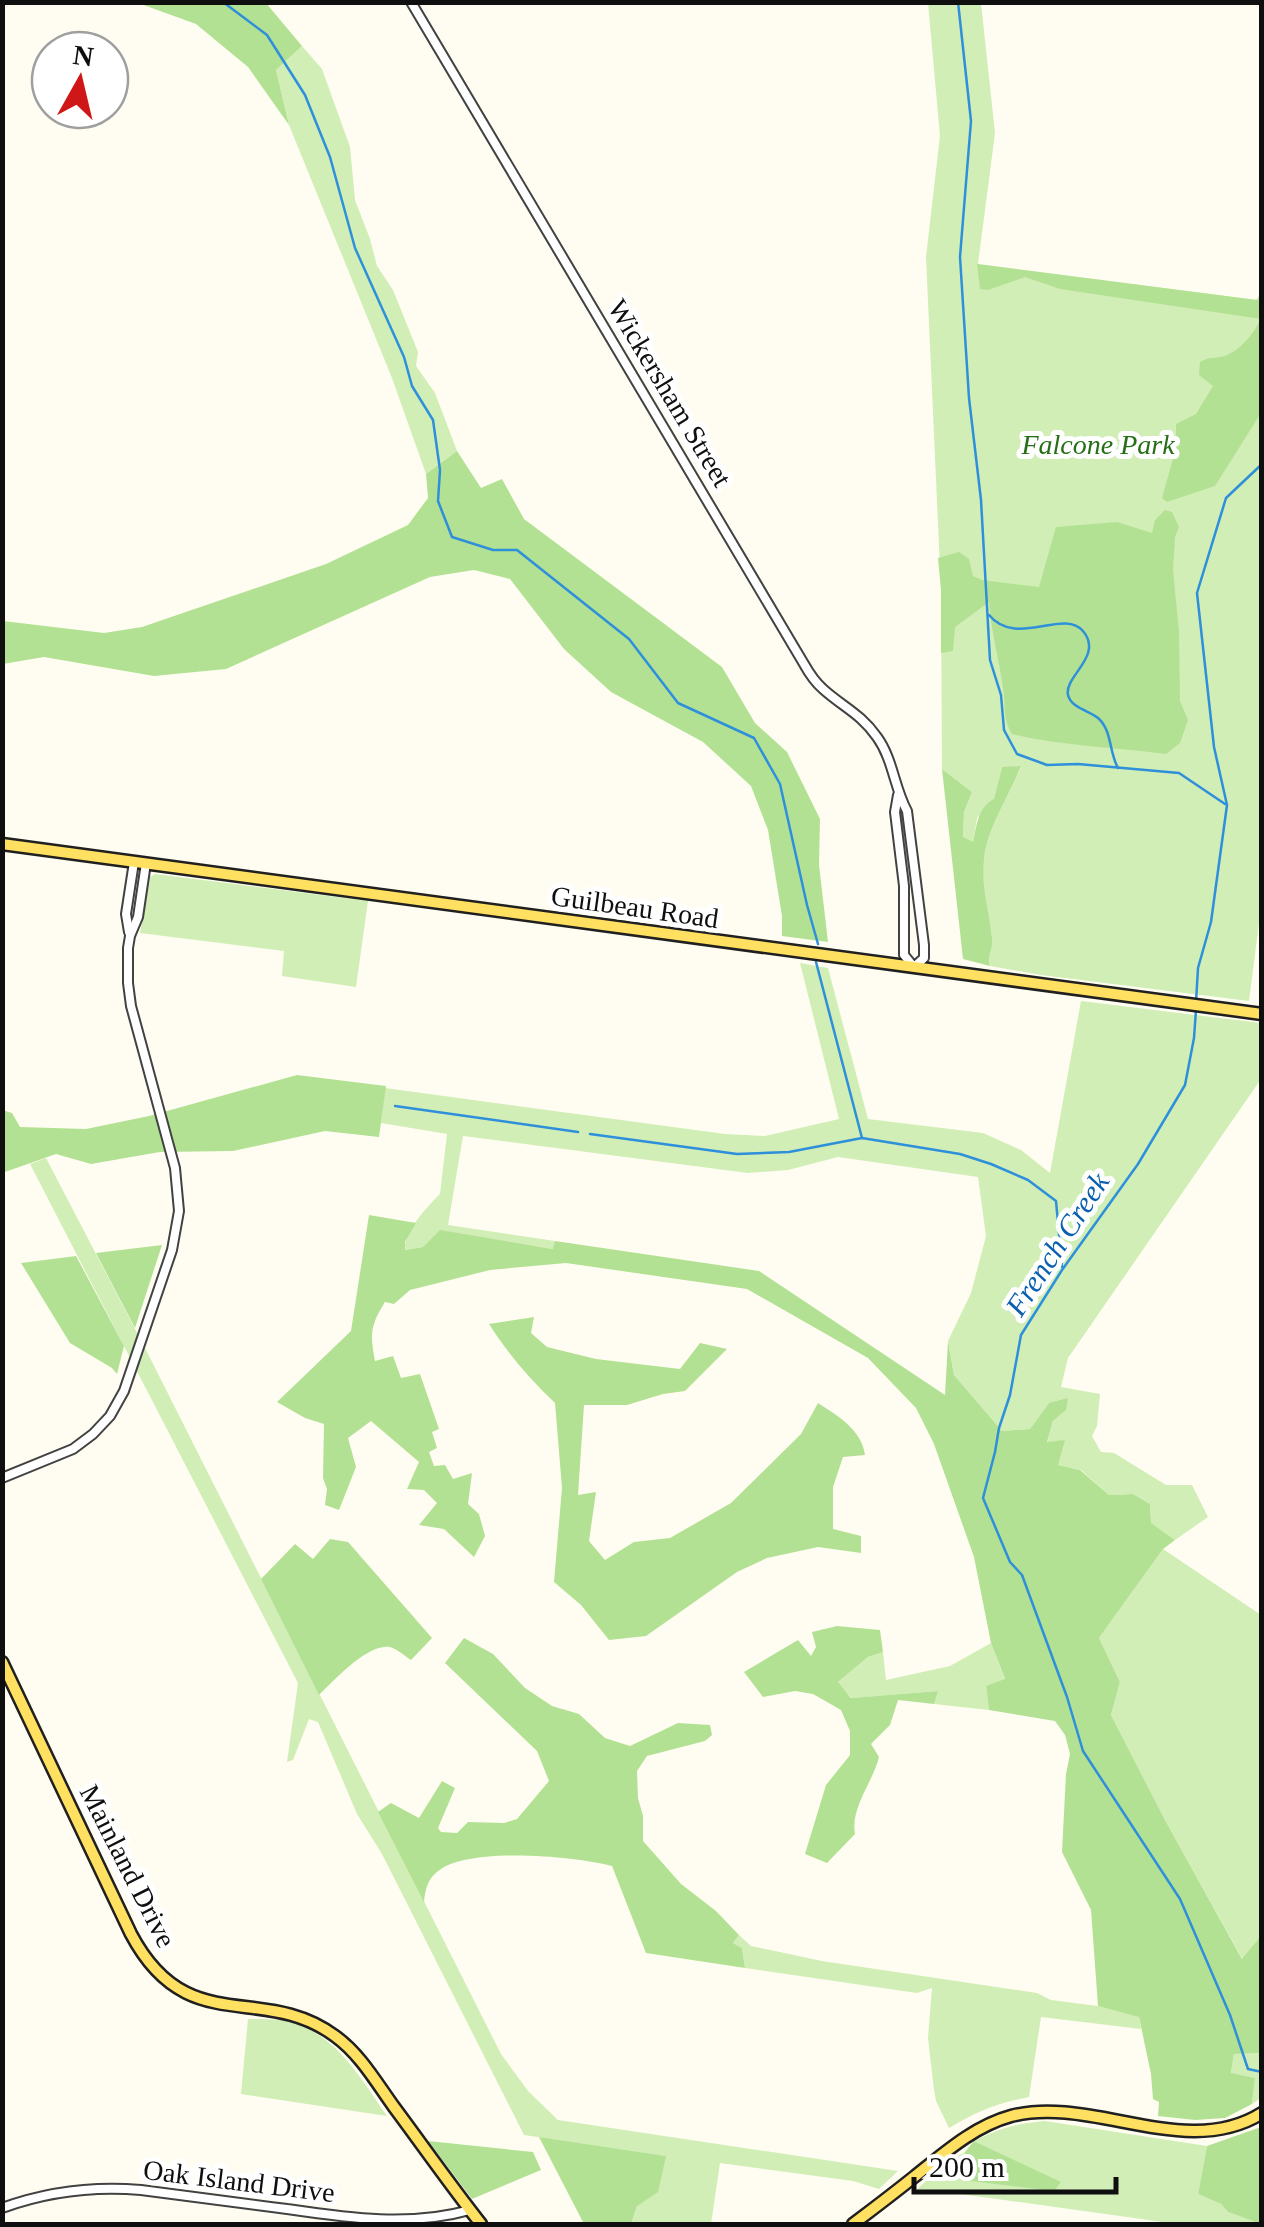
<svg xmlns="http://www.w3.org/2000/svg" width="1264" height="2227" font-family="Georgia,serif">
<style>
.green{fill:#d1eeb6}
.forest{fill:#b3e193}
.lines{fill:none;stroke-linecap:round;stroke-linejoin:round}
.stream{stroke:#2e8fdb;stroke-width:2.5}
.minor-casing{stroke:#424242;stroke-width:12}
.major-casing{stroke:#202020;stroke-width:15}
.minor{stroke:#fff;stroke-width:8}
.major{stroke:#ffe061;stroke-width:10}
.labels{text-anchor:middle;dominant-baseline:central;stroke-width:10;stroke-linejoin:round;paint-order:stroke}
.street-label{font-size:28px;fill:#0f0f0f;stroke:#fff}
.park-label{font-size:28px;font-style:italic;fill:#266f17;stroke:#fff}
.water-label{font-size:30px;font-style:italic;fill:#0a60af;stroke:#fff}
</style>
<rect width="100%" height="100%" fill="#fffdf1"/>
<g class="green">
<path d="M928 3H981L995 133 978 264 1256 300 1261 293 1262 900 1249 1001 1041 975 990 966C987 954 994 948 992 936 988 910 980 883 984 856 989 825 1009 796 1021 767H1002L994 800 977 818 973 843 963 838 964 812 972 792 942 769 941 590 926 257 940 136Z"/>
<path d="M302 46 322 69 350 147 355 200 370 239 377 266 393 290 418 352 416 366 435 393 457 451 426 474 392 378 289 125 276 70Z"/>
<path d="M155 874 368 901 356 987 282 976 284 951 140 933 150 877Z"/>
<path d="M800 963 828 968 868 1119 983 1133 1021 1150 1050 1173 1081 1001 1261 1023V1079L1068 1358 1061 1387 1100 1394 1097 1426 1092 1436 1101 1452 1114 1453 1166 1485H1192L1208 1517 1175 1540 1151 1523 1150 1504 1133 1494 1109 1495 1081 1470 1057 1465 1064 1441 1047 1443 1053 1421 1066 1410 1049 1403 1030 1429 1002 1431 954 1375 948 1341 971 1293 986 1236 978 1177 838 1157 788 1170 748 1173 463 1136 448 1225 555 1241 554 1249 440 1231 423 1247 404 1250C407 1228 425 1209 440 1194L447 1134 381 1123 385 1088 725 1134 765 1136 839 1119Z"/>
<path d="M46 1158 146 1350 501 2054 528 2091 558 2120 898 2171 879 2189 853 2181 720 2163 711 2224H631L637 2206 665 2156 524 2135 382 1854 357 1814 318 1722 309 1719 293 1760 287 1762 298 1683 30 1164Z"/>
<path d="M1163 1549 1261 1615V1936L1243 1960 1165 1820 1111 1715 1120 1682 1099 1638Z"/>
<path d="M991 1643 1005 1680 986 1686 989 1710 934 1704 937 1691 852 1698 837 1683 868 1657 883 1652 886 1680 950 1666Z"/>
<path d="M739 1935 751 1946 822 1961 1037 1993 1051 2000 1098 2006 1139 2016 1141 2029 1041 2017 1029 2097C994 2104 979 2111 949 2128L936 2101 934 2090 928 2038 932 1988 917 1993 745 1968 742 1948 733 1943Z"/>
<path d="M248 2019C259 2019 269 2019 280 2020 332 2027 360 2077 387 2116L241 2094Z"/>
<path d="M1261 2053V2098L1252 2104 1255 2078 1231 2074 1234 2054Z"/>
<path d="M1045 2121 1207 2146 1198 2194 1221 2204 1228 2212 1261 2224H1177L947 2192 915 2191 946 2163 965 2152 969 2166 964 2179 1060 2182 974 2141C998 2129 1018 2123 1045 2121Z"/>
</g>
<g class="forest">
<path d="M138 3H266L302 46 276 70 289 125 248 67 196 24Z"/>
<path d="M977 264 1257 300 1261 298V413L1215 486 1167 502 1162 498 1176 448V424L1196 414 1213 386 1199 375 1200 362C1210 356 1215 359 1225 356 1242 349 1253 334 1261 319L1060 289 1025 277 988 290 980 289Z"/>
<path d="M457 451 481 488 502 479 524 519 722 667 755 723 787 752 820 819 819 865 828 942 782 936V916L768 830 751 786 703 742 611 692 564 649 510 579 474 570 430 577 226 669 154 676 44 657 3 664V621L104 633 142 627 326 564 408 525 428 498 426 474Z"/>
<path d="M1165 510 1172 512 1179 527 1175 537 1173 570 1179 632 1180 701 1188 720 1180 743 1166 754C1115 747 1061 746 1012 734 1002 717 1006 707 1003 688 999 659 991 631 989 602L955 627 953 651 941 653V590L938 558 959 552 969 559 973 576 982 580 1039 587 1056 527 1117 522 1152 533 1155 520Z"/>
<path d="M1021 766C1010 795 986 830 984 860 981 886 989 911 992 937 994 948 987 955 990 966L963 959 942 769 972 792 964 812 963 837 973 842C977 826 977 808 994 799L1002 767Z"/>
<path d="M297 1075 386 1086 379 1137 325 1131 233 1151 160 1152 91 1164 56 1154 2 1173V1110L12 1113 20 1127 86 1129 149 1116Z"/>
<path d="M369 1215 416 1223 405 1242V1250L423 1247 440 1230 553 1249 555 1241 759 1271 945 1395 948 1341 954 1375 1002 1431 1030 1429 1049 1403 1068 1398 1066 1410 1053 1421 1047 1442 1065 1440 1058 1465 1080 1470 1109 1495 1133 1494 1150 1504 1151 1523 1175 1540 1163 1549 1099 1638 1120 1682 1111 1715 1165 1820 1242 1959 1261 1936V2053L1234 2054 1231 2073 1255 2078 1252 2104 1225 2118 1195 2120 1158 2116 1159 2102 1153 2099 1151 2074 1139 2017 1098 2006 1091 1910 1062 1852 1066 1774 1070 1754 1065 1735 1055 1721 989 1710 986 1686 1005 1679 991 1643 974 1557 934 1444 916 1408 868 1358 747 1289 566 1263 490 1270 410 1290 394 1304 385 1302C370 1326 370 1334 375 1361L393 1356 401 1378 420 1374 439 1429 432 1432 437 1448 429 1452 434 1466 445 1465 453 1479 472 1473 468 1504 479 1514 485 1536 474 1557 444 1529 419 1525 437 1503 424 1490 407 1489 419 1462 371 1421 348 1438 356 1467 339 1510 325 1505 327 1489 323 1478 324 1424 305 1418 277 1402 351 1331Z"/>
<path d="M162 1245 135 1328 96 1253Z"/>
<path d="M76 1256 124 1346 117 1374 112 1368 70 1343 21 1263Z"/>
<path d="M534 1317 531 1333 547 1347 596 1359 680 1369 700 1343 727 1349 685 1391 663 1394 627 1405H584L578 1495 596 1492 589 1541 605 1560 634 1542 670 1538 731 1503 801 1434 818 1403C838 1416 862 1430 865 1455L843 1457 833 1487V1529L861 1536V1553L818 1547 767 1558 737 1572 646 1636 609 1640 581 1605 554 1582 562 1488 555 1403C530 1379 508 1354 489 1324Z"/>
<path d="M330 1539 348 1542 432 1638 411 1660C405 1656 397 1649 390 1647 368 1643 333 1681 319 1695L261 1579 295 1544 313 1559Z"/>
<path d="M837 1626 880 1630 883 1652 868 1657 838 1682 851 1698 938 1691 934 1704 898 1700 890 1725 871 1744 879 1757C873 1782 850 1808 855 1834L827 1863 805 1854 826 1785 850 1755V1731L841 1710 813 1694 795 1691 763 1697 744 1672 798 1640 811 1656 816 1647 812 1632Z"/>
<path d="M464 1638 493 1654 525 1688 552 1706 579 1714 605 1738 630 1746 678 1723 710 1725 712 1735 705 1741 647 1756 637 1771 638 1798 643 1816V1841L681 1884 716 1911 739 1935 733 1943 742 1948 745 1968 646 1953 612 1866C575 1856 473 1847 441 1869 428 1877 425 1889 424 1902L378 1812 391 1803 419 1818 442 1781 455 1788 438 1828 441 1832 457 1833 468 1822 504 1823 517 1819 549 1781 537 1751 445 1663Z"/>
<path d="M1261 2127H1262L1261 2224 1228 2212 1221 2204 1198 2194 1207 2146Z"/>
<path d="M539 2137 666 2156 658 2192 637 2206 631 2224H584Z"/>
<path d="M428 2141 533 2152 541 2170 472 2199Z"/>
<path d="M974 2141 1061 2182 1054 2191 963 2180 969 2166 965 2152Z"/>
</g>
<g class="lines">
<g class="stream">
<path d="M223 2 267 35 305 95 330 157 355 248 404 357 412 386 433 420 440 470 438 501 452 537 493 550H517L629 639 678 703 754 738 780 784 807 905 818 944"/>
<path d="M958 2 971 121 960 257 969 398 981 500 990 660 1001 695 1004 730 1017 754 1047 765 1078 764 1179 773 1225 804"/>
<path d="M989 615C1016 648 1063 608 1083 631 1104 656 1064 676 1068 695 1071 708 1090 711 1098 718 1112 730 1109 752 1118 768"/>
<path d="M816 962 862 1138"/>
<path d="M1196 1002 1198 968 1211 922 1227 805 1214 747 1197 593 1226 498 1262 464"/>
<path d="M1196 1010 1194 1038 1185 1085 1138 1164 1062 1270 1021 1335 1010 1395 999 1428 995 1452 983 1498 1010 1562 1022 1575 1067 1697 1083 1751 1180 1899 1230 2015 1248 2069 1262 2072"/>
<path d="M395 1106 578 1132"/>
<path d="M590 1134 737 1154 789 1152 862 1138 960 1154 991 1164 1028 1180 1056 1201 1062 1267"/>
</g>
<defs>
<g id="minor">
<path d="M411 2 804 664C809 673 815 682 823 689 843 707 861 714 877 737 893 759 894 787 907 811L924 945V958L914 967 904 955V886L895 812 898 795"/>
<path d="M129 932 126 914 134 862"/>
<path d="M2 1478 73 1449 93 1434 110 1416 124 1391 172 1250 179 1211 175 1168 131 1006 128 983V948L130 936 138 917 146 863"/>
<path d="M2 2208C46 2192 94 2186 141 2190 189 2196 238 2203 287 2209 349 2218 409 2227 470 2210"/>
</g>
<g id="major">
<path d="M2 844 1262 1014"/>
<path d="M2 1662 131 1934C187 2040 262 1982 335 2036 360 2054 376 2082 394 2107 423 2146 451 2186 481 2224"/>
<path d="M853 2224C873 2209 894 2193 914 2177 943 2154 974 2126 1011 2116 1092 2095 1186 2161 1262 2113"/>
</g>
</defs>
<use href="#minor" class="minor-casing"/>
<use href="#major" class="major-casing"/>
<use href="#minor" class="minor"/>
<use href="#major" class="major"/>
</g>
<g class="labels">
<g class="street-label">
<text transform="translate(670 393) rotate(59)">Wickersham Street</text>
<text transform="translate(635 907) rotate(8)">Guilbeau Road</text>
<text transform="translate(128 1866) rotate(63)">Mainland Drive</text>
<text transform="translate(239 2181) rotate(7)">Oak Island Drive</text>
</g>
<g class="park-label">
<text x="1098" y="444">Falcone Park</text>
</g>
<g class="water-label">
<text transform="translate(1057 1244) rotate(-57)">French Creek</text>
</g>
</g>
<rect width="1264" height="2227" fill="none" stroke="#0f0f0f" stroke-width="10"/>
<g transform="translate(80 80) rotate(8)"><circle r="48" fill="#ffffff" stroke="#9f9f9f" stroke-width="2.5"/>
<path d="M0-8L18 38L0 25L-18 38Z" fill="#cf1718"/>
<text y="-15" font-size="28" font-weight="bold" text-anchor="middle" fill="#0f0f0f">N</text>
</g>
<path d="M914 2177v15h202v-15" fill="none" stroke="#0f0f0f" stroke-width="5"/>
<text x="929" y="2177" font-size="30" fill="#0f0f0f" stroke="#ffffff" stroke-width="8" paint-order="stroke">200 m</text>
</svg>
